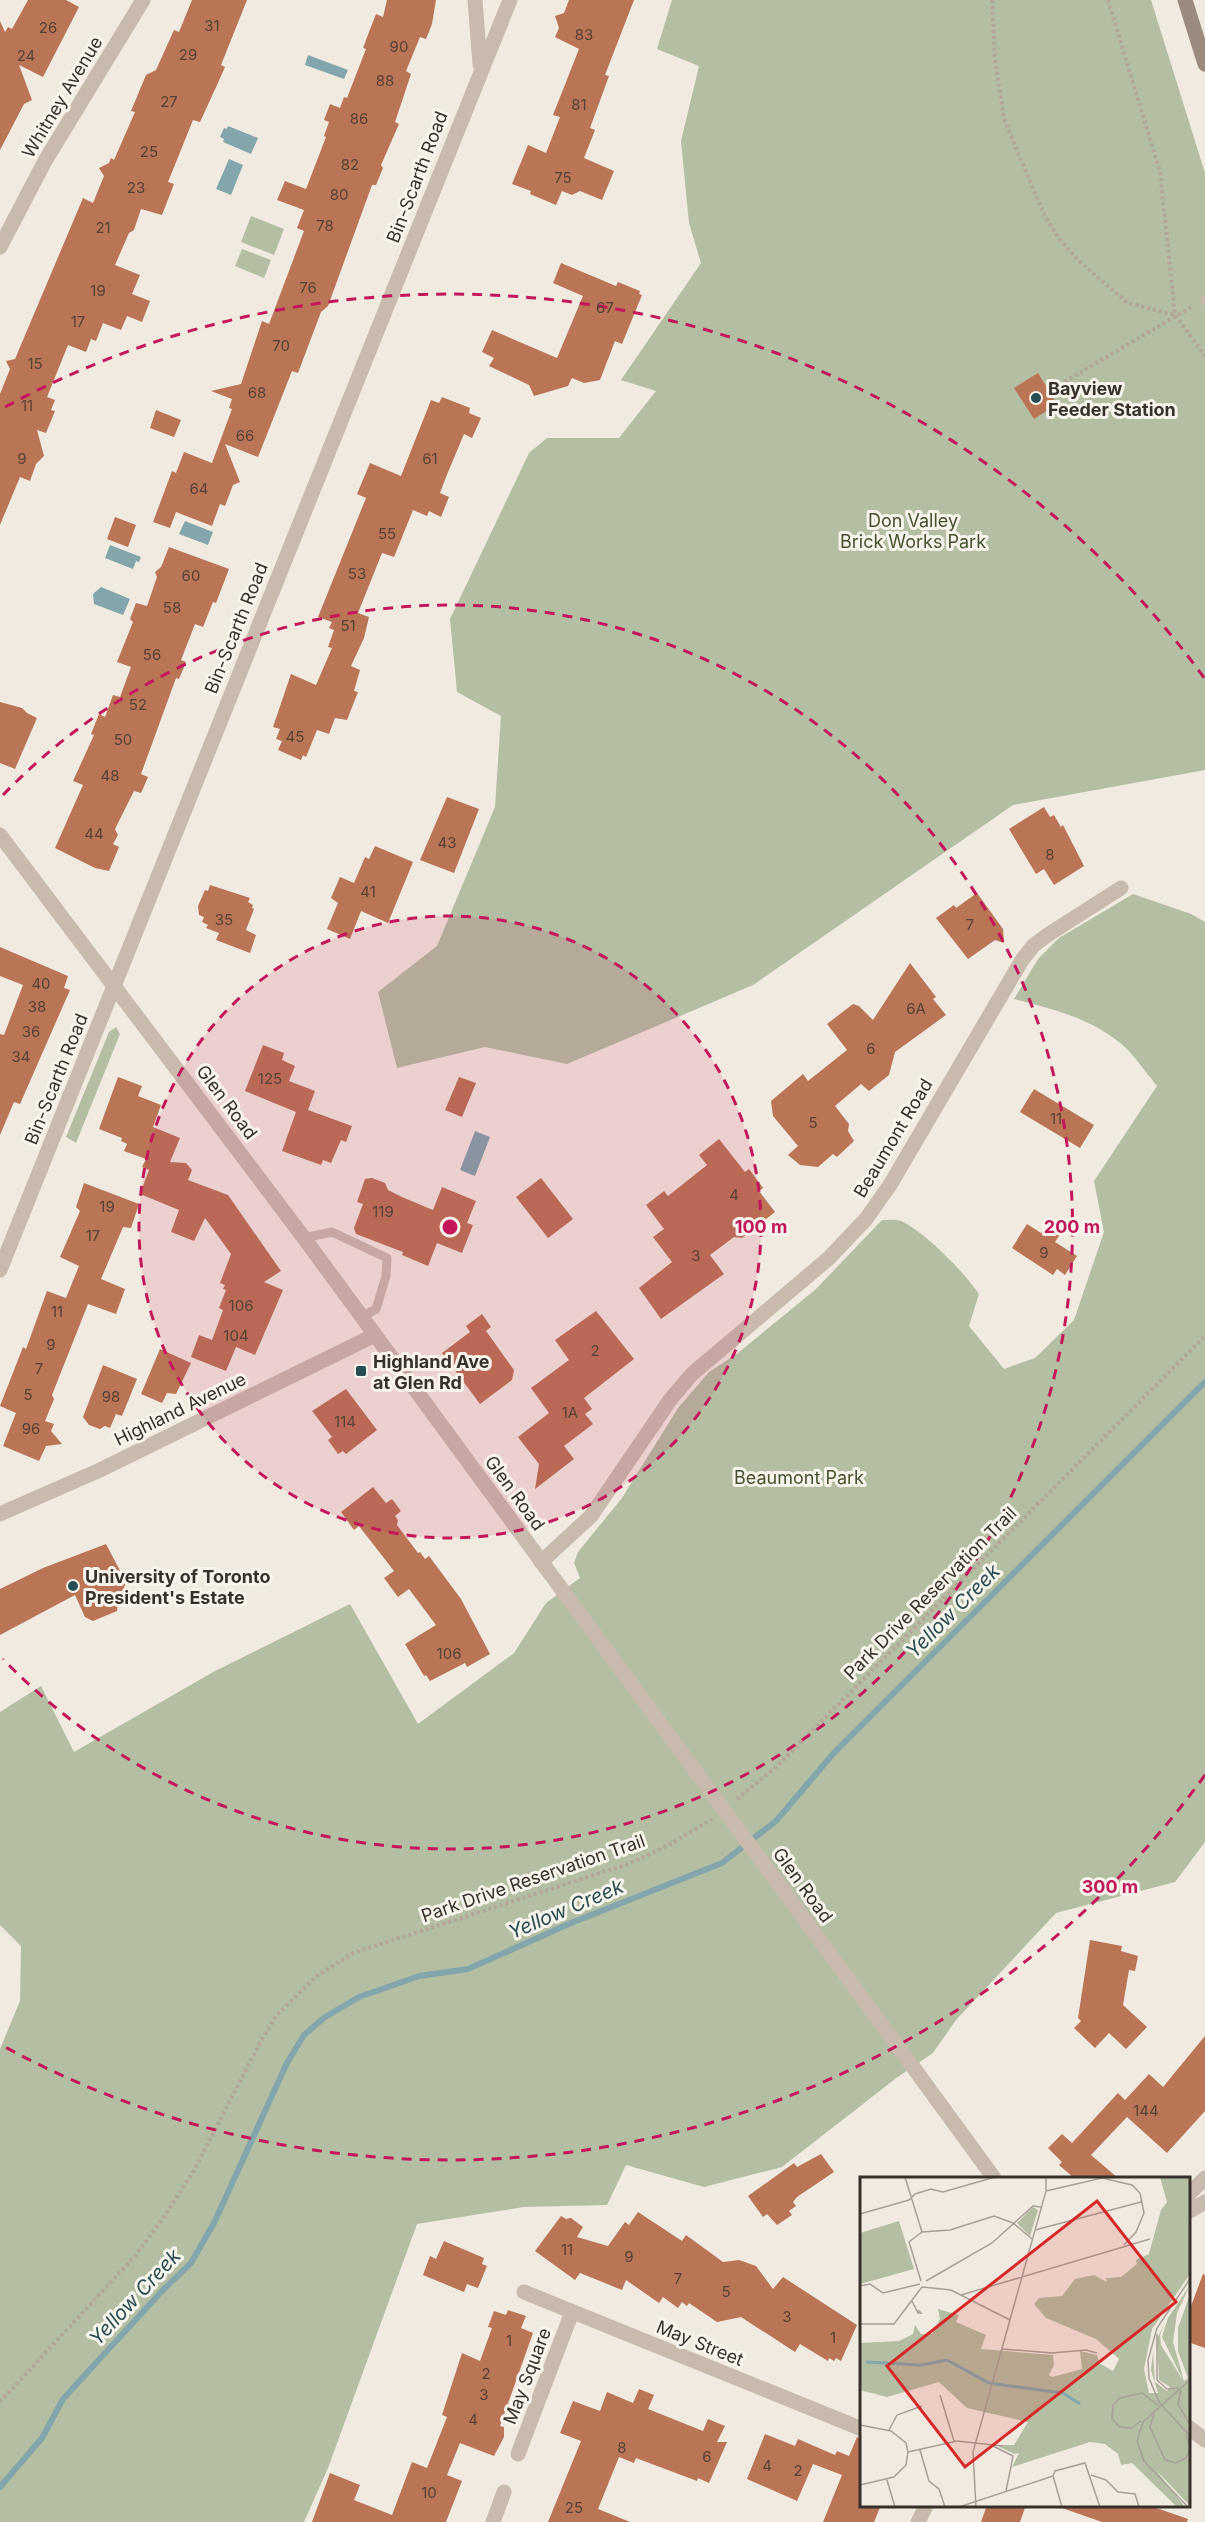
<svg xmlns="http://www.w3.org/2000/svg" width="1205" height="2522" font-family="Inter,sans-serif">
<style>
.green{fill:#b3bea2}
.water{fill:#82a6ab}
.lines{fill:none;stroke-linecap:round;stroke-linejoin:round}
.stream{stroke:#82a6ab;stroke-width:6}
.building{fill:#b97556}
.path{stroke:#b3a698;stroke-width:4;stroke-dasharray:3 3;stroke-linecap:butt}
.service{stroke:#c8bbad;stroke-width:9}
.minor{stroke:#c8bbad;stroke-width:15}
.secondary{stroke:#9b8b7f;stroke-width:15}
.minor-bridge{stroke:#c8bbad;stroke-width:15}
.ring{fill:none;stroke:#c2185b;stroke-width:3;stroke-dasharray:10 8}
.poi-dot{fill:#254d54;stroke:#f8f4ec;stroke-width:2}
.labels{text-anchor:middle;dominant-baseline:central;stroke-width:6;stroke-linejoin:round;paint-order:stroke}
.number-label{font-size:15px;fill:#584136}
.street-label{font-size:18px;fill:#37302b;stroke:#f8f4ec}
.poi-label{font-size:18px;font-weight:bold;fill:#37302b;stroke:#f8f4ec;text-anchor:start}
.park-label{font-size:18px;fill:#445231;stroke:#f8f4ec}
.water-label{font-size:20px;font-style:italic;fill:#254d54;stroke:#f8f4ec}
.inset-river{fill:none;stroke:#82a6ab;stroke-width:3}
.inset-road{fill:none;stroke:#a7a098;stroke-width:1.5}
.view{fill:#d62828;fill-opacity:0.15;stroke:#d62828;stroke-width:3}
.inset-edge{fill:none;stroke:#37302b;stroke-width:3}
.centre{fill:#c2185b;stroke:#f8f4ec;stroke-width:3}
.ring-label{font-size:18px;text-anchor:middle;font-weight:bold;fill:#c2185b;stroke:#f8f4ec;stroke-width:6;stroke-linejoin:round;paint-order:stroke}
</style>
<rect width="100%" height="100%" fill="#f1eae0"/>
<g class="green">
<path d="M672 0H1151L1205 173V770L1013 805 753 985 567 1064 485 1047 397 1068 378 992 437 946 495 807 501 716 457 692 450 619 529 453 547 438H619L656 391 621 380 701 263 689 223 681 141 699 66 657 49Z"/>
<path d="M251 216 284 229 274 255 241 242Z"/>
<path d="M242 249 271 260 264 278 235 266Z"/>
<path d="M1133 894 1191 914 1205 922V1842L1175 1882 1056 1913 956 2020 933 2053 895 2079 782 2167 704 2187 626 2165 607 2205 524 2207 417 2224 328 2468 304 2522H0V2049L20 2001 21 1946 0 1925V1712L41 1686 74 1752 215 1671 350 1604 418 1724 514 1653 546 1603 580 1578 574 1563 578 1552 622 1498 678 1408 709 1372 738 1353 816 1289 882 1220C888 1220 896 1219 901 1221 926 1233 963 1271 979 1294L969 1326 1004 1369 1035 1358 1074 1320 1104 1232 1094 1181 1157 1086C1147 1074 1138 1061 1128 1050 1097 1020 1054 1009 1014 999L1038 959 1059 938Z"/>
<path d="M116 1027 120 1034 76 1143 66 1137 109 1032Z"/>
</g>
<g class="water">
<path d="M308 55 348 70 344 79 305 65Z"/>
<path d="M228 126 258 138 251 154 223 142 224 139 220 137 224 128 227 129Z"/>
<path d="M229 159 243 165 231 195 216 189Z"/>
<path d="M185 521 213 532 208 545 179 534Z"/>
<path d="M110 545 141 557 139 562 136 561 133 569 105 558Z"/>
<path d="M101 587 130 599 123 615 94 604 93 594Z"/>
<path d="M475 1131 490 1137 475 1176 460 1170Z"/>
</g>
<g class="lines">
<path class="stream" d="M0 2487 42 2438 63 2399 162 2291 191 2263 214 2223 287 2063 304 2035 325 2017 359 1997 419 1976 468 1969 571 1923 722 1863 776 1821 833 1754 1205 1382"/>
</g>
<g class="building">
<path d="M28 0H66L79 7 43 77 19 65 32 100 24 104 0 150V21L5 32 8 27 12 29Z"/>
<path d="M192 0H247L221 65 225 67 217 85 200 122 193 120 168 182 174 184 162 215 141 209 134 230 129 233 115 265 140 275 132 294 150 301 142 322 127 316 121 330 103 323 96 341 91 339 86 352 68 345 47 397 55 400 51 410 55 411 46 433 37 430 44 456 36 464 30 481 20 477 0 525V394L10 369 6 361 15 359 83 198 93 203 104 176 99 168 109 163 111 158 114 160 135 112 131 111 146 75 156 70 174 30 179 32Z"/>
<path d="M387 0H436L432 24 426 39 420 37 406 71 411 74 395 122 399 124 381 165 383 168 376 185H372L328 306 321 312 298 373 292 371 258 457 225 444 240 482 233 485 225 506 220 504 212 526 176 512 170 528 153 522 172 471 176 473 184 452 212 463 232 409 229 408 232 399 211 391 241 384 262 321 269 324 304 231 297 228 304 210 277 200 285 181 306 189 326 137 324 136 329 122 324 120 330 104 340 108 344 97 347 98 366 49 363 48 369 32 376 14 383 17Z"/>
<path d="M569 0H634L605 75 609 76 590 128 595 130 584 158 614 171 602 200 580 191 572 195 562 191 556 205 530 194 531 191 512 184 528 145 546 153 560 117 553 115 579 49 555 37 559 28 555 16 564 13Z"/>
<path d="M561 263 616 286 618 282 640 291 639 294 642 295 622 344 615 341 600 380 584 383 572 378 568 386 534 396 529 385 489 366 494 358 482 352 492 330 557 358 583 296 553 283Z"/>
<path d="M1038 373 1057 404 1034 419 1014 388Z"/>
<path d="M442 397 470 408 469 413 481 418 472 438 464 434 446 477 440 493 449 497 441 517 429 511 427 516 413 510 394 557 382 553 358 613 369 617 364 638 351 666 360 670 354 691 358 692 347 720 335 718 329 734 317 730 306 757 303 755 301 760 278 750 282 741 276 739 280 729 273 727 291 674 316 685 332 648 328 647 334 630 329 628 332 622 318 617 366 498 357 494 370 463 401 476 431 400 439 403Z"/>
<path d="M156 410 181 420 174 437 150 428Z"/>
<path d="M115 517 136 525 128 547 107 539Z"/>
<path d="M169 547 229 569 216 603 213 602 203 627 195 624 181 660 186 662 179 679 176 678 141 774 148 777 141 793 134 791 115 829 118 835 113 844 119 847 109 871 95 868 55 848 83 785 73 781 94 735 91 734 99 714 105 717 113 695 120 697 131 667 117 662 133 622 130 619 136 603 147 606 157 577 155 572 161 567Z"/>
<path d="M0 702 22 708 27 713 37 718 15 769 0 763Z"/>
<path d="M447 797 479 809 454 873 420 860Z"/>
<path d="M1044 807 1050 817 1054 815 1061 827 1063 825 1084 866 1054 885 1044 869 1036 874 1009 829Z"/>
<path d="M375 846 413 862 388 923 361 911 350 939 327 929 338 903 331 898 340 877 354 883 365 857 369 859Z"/>
<path d="M210 885 250 898 248 902 253 905 252 908 254 909 246 930 256 935 250 953 216 940 219 933 206 928 208 925 202 922 204 917 199 915 198 906 205 890 208 891Z"/>
<path d="M977 893 1003 929 1004 943 995 940 968 959 936 918 954 905 956 908Z"/>
<path d="M0 947 68 976 64 988 70 990 20 1104 14 1102 0 1135V1034L4 1035 23 985 0 976Z"/>
<path d="M910 963 936 997 933 999 946 1015 895 1052 889 1075 869 1091 861 1084 835 1106 849 1124 848 1131 854 1141 837 1157 833 1154 818 1167 800 1165 788 1155 798 1146 773 1116 771 1101 803 1074 808 1081 847 1050 827 1024 853 1004 859 1006 873 1020Z"/>
<path d="M263 1045 284 1053 282 1060 295 1066 289 1081 315 1091 308 1110 352 1126 346 1142 341 1140 331 1163 323 1160 321 1165 282 1151 296 1112 245 1091Z"/>
<path d="M118 1077 142 1086 138 1096 161 1105 153 1127 180 1138 170 1162 186 1163 192 1170 188 1180 228 1195 281 1271 264 1282 283 1290 255 1355 236 1347 226 1371 191 1357 199 1335 212 1340 223 1310 219 1308 226 1290 223 1289 225 1285 220 1283 231 1254 205 1218 194 1241 171 1232 179 1210 140 1194 149 1170 142 1167 146 1159 124 1151 127 1144 121 1141 122 1138 99 1129Z"/>
<path d="M459 1077 476 1083 462 1117 445 1110Z"/>
<path d="M1034 1089 1094 1125 1080 1148 1020 1112Z"/>
<path d="M719 1139 745 1172 749 1169 763 1188 759 1191 775 1212 742 1238 734 1237 710 1255 724 1274 661 1319 639 1288 672 1262 653 1237 664 1229 646 1205 664 1191 668 1196 707 1165 699 1155Z"/>
<path d="M372 1178 385 1183 388 1190 402 1197 433 1210 442 1187 476 1201 467 1223 473 1225 462 1253 437 1243 428 1266 402 1255 403 1252 356 1234 354 1228 363 1204 357 1202 365 1179Z"/>
<path d="M541 1178 573 1219 548 1238 516 1197Z"/>
<path d="M84 1183 139 1204 131 1228 123 1227 101 1279 125 1289 116 1314 88 1304 52 1395 54 1399 45 1421 54 1424 51 1431 62 1444 46 1446 39 1461 3 1446 16 1413 0 1406 23 1347 26 1349 47 1291 66 1298 79 1266 60 1257 80 1211 76 1207Z"/>
<path d="M1027 1224 1041 1233 1047 1224 1061 1233 1055 1242 1077 1256 1065 1275 1057 1269 1053 1275 1012 1248Z"/>
<path d="M596 1311 634 1359 584 1398 592 1409 585 1414 593 1424 564 1446 574 1459 535 1489 539 1464 518 1437 549 1413 531 1388 569 1360 555 1340Z"/>
<path d="M482 1314 491 1327 486 1331 514 1370 512 1380 480 1404 442 1353 470 1332 466 1326Z"/>
<path d="M160 1349 191 1363 176 1394 167 1393 162 1403 141 1394Z"/>
<path d="M103 1365 137 1379 122 1416 116 1414 110 1428 105 1426 100 1429 89 1425 83 1417Z"/>
<path d="M346 1389 377 1430 346 1454 343 1451 338 1454 328 1440 332 1437 312 1411Z"/>
<path d="M373 1487 386 1503 392 1499 401 1511 395 1516 398 1520 397 1525 418 1553 420 1552 425 1559 429 1556 461 1599 490 1654 467 1667 465 1663 430 1681 426 1675 424 1676 405 1644 436 1625 409 1589 398 1597 384 1578 394 1571 359 1526 354 1530 341 1512Z"/>
<path d="M106 1544 126 1582 123 1591 119 1593 117 1611 93 1621 85 1617 75 1595 0 1635V1589L43 1568Z"/>
<path d="M1090 1940 1122 1946 1121 1951 1138 1956 1135 1971 1129 1970 1123 2005 1147 2027 1126 2049 1109 2033 1095 2048 1074 2028 1081 2021 1078 2018Z"/>
<path d="M1205 2036V2111L1167 2153 1127 2117 1091 2155 1118 2178H1074L1059 2165 1062 2162 1048 2148 1062 2134 1072 2143 1118 2093 1125 2100 1149 2074 1163 2087Z"/>
<path d="M821 2154 834 2172 797 2197 793 2202 796 2206 789 2211 792 2215 777 2225 767 2214 763 2217 748 2196 794 2163 797 2167Z"/>
<path d="M638 2212 682 2241 686 2235 723 2262 739 2260 756 2266 773 2289 783 2277 857 2325 841 2361 836 2358 834 2361 829 2358 828 2361 800 2344 795 2352 741 2317 717 2322 689 2303 687 2306 682 2302 678 2308 663 2297 659 2303 626 2280 622 2290 580 2273 575 2280 535 2251 561 2216 566 2219 571 2218 583 2227 577 2237 608 2246 625 2222 629 2225Z"/>
<path d="M444 2241 484 2258 482 2264 487 2266 478 2288 467 2284 464 2292 423 2275 430 2256 436 2259Z"/>
<path d="M1203 2274 1205 2275V2348L1188 2342V2314Z"/>
<path d="M508 2310 526 2316 521 2328 533 2333 500 2426 504 2427V2437L494 2456 460 2443 447 2475 462 2481 446 2522H312L330 2473 360 2485 354 2500 392 2515 412 2462 427 2468 447 2417 442 2415 462 2353 480 2361 492 2328 488 2327 494 2311 506 2315Z"/>
<path d="M639 2389 654 2395 648 2409 703 2431 708 2419 725 2426 717 2442H727L709 2483 698 2478 697 2481 636 2458 634 2463 619 2457 598 2509 630 2522H548L581 2441 560 2433 573 2401 600 2411 607 2392 633 2403Z"/>
<path d="M765 2434 795 2446 798 2439 835 2455 837 2451 849 2456 857 2437 861 2439V2505H881L874 2522H823L842 2475 813 2464 797 2501 747 2479Z"/>
<path d="M987 2505H1026L1020 2522H981Z"/>
<path d="M1062 2505H1148L1188 2519 1187 2522H1102L1062 2508Z"/>
</g>
<g class="lines">
<g class="path">
<path d="M992 0 995 59 1004 119 1045 217 1060 240 1081 263 1128 303 1175 315"/>
<path d="M1108 0 1160 172 1175 315 1205 356"/>
<path d="M1049 391 1193 306"/>
<path d="M737 1799 775 1768 1205 1336"/>
<path d="M0 2402 135 2256 161 2221 192 2174 261 2041 276 2016 314 1978 353 1953 628 1864 669 1845 712 1819"/>
</g>
<g class="service">
<path d="M1205 301V300"/>
<path d="M304 1238 332 1232 387 1258 386 1276 376 1309 362 1317"/>
</g>
<g class="minor">
<path d="M475 0 480 65"/>
<path d="M0 247 45 161 143 0"/>
<path d="M0 835 304 1238 563 1591"/>
<path d="M0 1270 510 0"/>
<path d="M0 1514 100 1470 375 1335"/>
<path d="M541 1562 591 1516 670 1400 692 1374 829 1258 866 1219 890 1185 1022 960 1034 945 1049 934 1121 888"/>
<path d="M913 2067 994 2178"/>
<path d="M1188 2195 1205 2178"/>
<path d="M1188 2212 1205 2202"/>
<path d="M524 2292 862 2429"/>
<path d="M1188 2427 1205 2440"/>
<path d="M518 2454 572 2312"/>
<path d="M493 2522 504 2492"/>
<path d="M918 2522 926 2506"/>
</g>
<path class="secondary" d="M1185 0 1205 64"/>
<path class="minor-bridge" d="M563 1591 913 2067"/>
</g>
<circle cx="450" cy="1227" r="311" fill="#c2185b" fill-opacity=".12"/>
<g class="ring">
<circle cx="450" cy="1227" r="311"/>
<path d="M3 795A622 622 0 1 1 3 1659"/>
<path d="M1205 1775A933 933 0 0 1 5 2047M5 407A933 933 0 0 1 1205 679"/>
</g>
<g class="poi-dot">
<circle cx="1036" cy="398" r="6"/>
<rect x="355" y="1365" width="12" height="12" rx="3"/>
<circle cx="73" cy="1586" r="6"/>
</g>
<g class="labels">
<g class="number-label">
<text x="212" y="25">31</text>
<text x="48" y="27">26</text>
<text x="584" y="34">83</text>
<text x="399" y="46">90</text>
<text x="188" y="54">29</text>
<text x="26" y="55">24</text>
<text x="385" y="80">88</text>
<text x="169" y="101">27</text>
<text x="579" y="104">81</text>
<text x="359" y="118">86</text>
<text x="149" y="151">25</text>
<text x="350" y="164">82</text>
<text x="563" y="177">75</text>
<text x="136" y="187">23</text>
<text x="339" y="194">80</text>
<text x="325" y="225">78</text>
<text x="103" y="227">21</text>
<text x="308" y="287">76</text>
<text x="98" y="290">19</text>
<text x="605" y="307">67</text>
<text x="78" y="321">17</text>
<text x="281" y="345">70</text>
<text x="35" y="363">15</text>
<text x="257" y="392">68</text>
<text x="27" y="405">11</text>
<text x="245" y="435">66</text>
<text x="22" y="458">9</text>
<text x="430" y="458">61</text>
<text x="199" y="488">64</text>
<text x="387" y="533">55</text>
<text x="357" y="573">53</text>
<text x="191" y="575">60</text>
<text x="172" y="607">58</text>
<text x="348" y="625">51</text>
<text x="152" y="654">56</text>
<text x="138" y="704">52</text>
<text x="295" y="736">45</text>
<text x="123" y="739">50</text>
<text x="110" y="775">48</text>
<text x="94" y="833">44</text>
<text x="447" y="842">43</text>
<text x="1050" y="854">8</text>
<text x="368" y="891">41</text>
<text x="224" y="919">35</text>
<text x="970" y="924">7</text>
<text x="41" y="983">40</text>
<text x="37" y="1006">38</text>
<text x="916" y="1008">6A</text>
<text x="31" y="1031">36</text>
<text x="871" y="1048">6</text>
<text x="21" y="1056">34</text>
<text x="270" y="1078">125</text>
<text x="1056" y="1118">11</text>
<text x="813" y="1122">5</text>
<text x="734" y="1194">4</text>
<text x="107" y="1206">19</text>
<text x="383" y="1211">119</text>
<text x="93" y="1235">17</text>
<text x="1044" y="1252">9</text>
<text x="696" y="1255">3</text>
<text x="241" y="1305">106</text>
<text x="57" y="1311">11</text>
<text x="236" y="1335">104</text>
<text x="51" y="1344">9</text>
<text x="595" y="1350">2</text>
<text x="39" y="1368">7</text>
<text x="28" y="1394">5</text>
<text x="111" y="1396">98</text>
<text x="570" y="1412">1A</text>
<text x="345" y="1421">114</text>
<text x="31" y="1428">96</text>
<text x="449" y="1653">106</text>
<text x="1146" y="2110">144</text>
<text x="567" y="2249">11</text>
<text x="629" y="2256">9</text>
<text x="678" y="2278">7</text>
<text x="726" y="2291">5</text>
<text x="787" y="2316">3</text>
<text x="833" y="2337">1</text>
<text x="509" y="2340">1</text>
<text x="486" y="2373">2</text>
<text x="484" y="2394">3</text>
<text x="473" y="2419">4</text>
<text x="622" y="2447">8</text>
<text x="707" y="2456">6</text>
<text x="767" y="2465">4</text>
<text x="798" y="2470">2</text>
<text x="429" y="2492">10</text>
<text x="574" y="2507">25</text>
</g>
<g class="street-label">
<text transform="translate(62 97) rotate(-59)">Whitney Avenue</text>
<text transform="translate(417 177) rotate(-69)">Bin-Scarth Road</text>
<text transform="translate(236 628) rotate(-68)">Bin-Scarth Road</text>
<text transform="translate(56 1079) rotate(-68)">Bin-Scarth Road</text>
<text transform="translate(227 1102) rotate(53)">Glen Road</text>
<text transform="translate(893 1138) rotate(-59)">Beaumont Road</text>
<text transform="translate(180 1409) rotate(-26)">Highland Avenue</text>
<text transform="translate(515 1493) rotate(54)">Glen Road</text>
<text transform="translate(930 1593) rotate(-45)">Park Drive Reservation Trail</text>
<text transform="translate(533 1878) rotate(-19)">Park Drive Reservation Trail</text>
<text transform="translate(803 1885) rotate(54)">Glen Road</text>
<text transform="translate(700 2343) rotate(22)">May Street</text>
<text transform="translate(527 2376) rotate(-69)">May Square</text>
</g>
<g class="poi-label">
<text x="1048" y="388">Bayview<tspan x="1048" dy="21">Feeder Station</tspan></text>
<text x="373" y="1361">Highland Ave<tspan x="373" dy="21">at Glen Rd</tspan></text>
<text x="85" y="1576">University of Toronto<tspan x="85" dy="21">President's Estate</tspan></text>
</g>
<g class="park-label">
<text x="913" y="520">Don Valley<tspan x="913" dy="21">Brick Works Park</tspan></text>
<text x="799" y="1477">Beaumont Park</text>
</g>
<g class="water-label">
<text transform="translate(953 1611) rotate(-45)">Yellow Creek</text>
<text transform="translate(566 1909) rotate(-23)">Yellow Creek</text>
<text transform="translate(135 2297) rotate(-47)">Yellow Creek</text>
</g>
</g>
<g transform="translate(860 2177)">
<rect width="330" height="330" fill="#f1eae0"/>
<path d="M300 0H330V97L292 152 284 192 289 216H298L291 193 293 175 295 205 307 214 310 210 299 203 297 162 305 145 300 158 301 168 324 205 302 160 308 141 330 108 317 136 313 165 324 204 328 201 318 174V151L330 117V329L296 293 325 330 316 329 272 286 261 288 258 277 245 267 230 265 152 290 159 276 154 277 136 268H154L168 245 107 231 79 205 27 220 0 213V166L39 164 53 157 55 148 61 157H72L80 142 78 132 99 138 96 145 126 158 121 172 193 178 194 188 189 198 192 200 222 192 220 174 237 178 239 186 253 194 259 182 236 162 186 141 174 127 179 121 202 119 215 102 234 98 247 105 246 101 261 100 277 87 276 83 289 77 301 33 307 25ZM173 30 178 33 170 59 157 46ZM39 44 54 92 0 107V56Z" fill="#b3bea2"/>
<path class="inset-river" d="M6 185 61 188 87 183 129 206 203 216 220 227"/>
<path class="inset-road" d="M45 0 62 55M186 14 242 1 272 8 280 16 284 36 276 55 264 68M0 37 49 23 55 17 71 12 83 15 135 0M175 53 281 25M330 102 297 151 288 183 289 201 299 225 330 259M61 104 49 65 62 55 90 53 134 39 153 46 172 62M66 104 132 66 173 29 181 30M0 109 10 107 23 116 60 107M62 110 91 113 150 143M101 118 290 62M52 124 58 136H61L58 133M0 147H34L62 110M297 157V203L307 212 319 211M142 172 192 176 226 173 237 176M321 213 318 227 330 248M80 218 94 264M294 237 290 250 305 283 316 286 326 281 330 271 326 257M281 244 271 251 260 250 252 242 253 228 260 221 282 216 299 229M0 248 31 254 46 266 48 275 46 288 34 300 0 308M29 253 37 238 62 229M131 268 153 279 146 314M60 273 69 304 79 312 85 330M48 275 97 264 143 269M231 298 246 303 258 315 275 317 279 330M193 299 195 294 225 286 240 330M193 299 202 330M27 303 35 330M99 330 193 299M116 330 113 275 186 14V0M328 330 284 284 277 264 283 245 330 203"/>
<path class="view" d="M237 24 316 125 105 290 27 189Z"/>
<rect width="330" height="330" class="inset-edge"/>
</g>
<circle cx="450" cy="1227" r="9" class="centre"/>
<g class="ring-label">
<text x="761" y="1233">100 m</text>
<text x="1072" y="1233">200 m</text>
<text x="1110" y="1893">300 m</text>
</g>
</svg>
